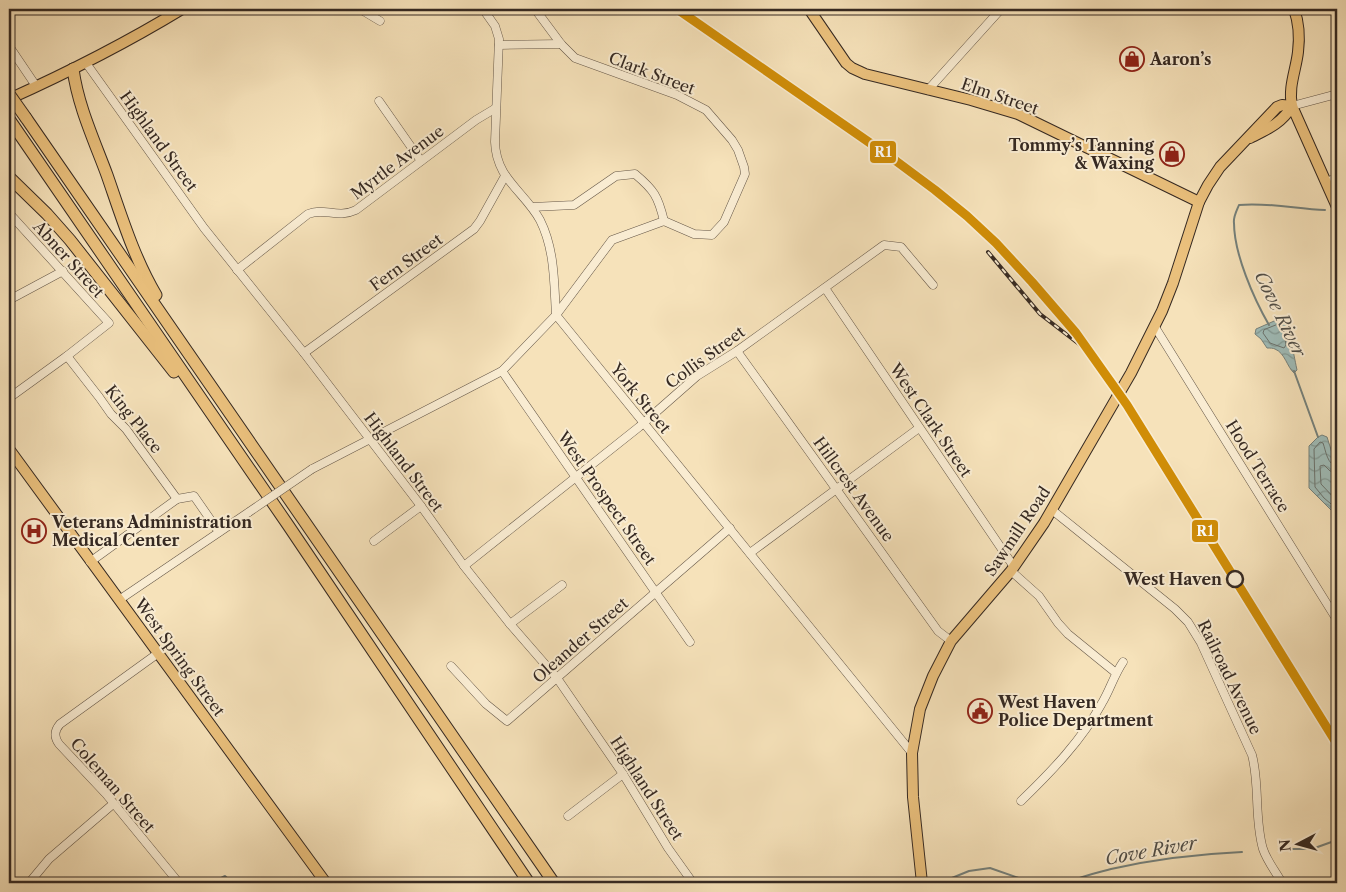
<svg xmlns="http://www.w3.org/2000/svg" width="1346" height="892" font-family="'Libre Caslon Text',serif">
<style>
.water{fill:url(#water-waves);stroke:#75817c}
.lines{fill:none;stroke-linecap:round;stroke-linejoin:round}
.shore{stroke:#6a726d;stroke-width:1}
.stream{stroke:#75817c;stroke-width:2}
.minor-casing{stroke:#655748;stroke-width:9}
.major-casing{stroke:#352922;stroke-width:12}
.highway-casing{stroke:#352922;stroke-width:13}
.minor{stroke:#f9ecd2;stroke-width:8}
.major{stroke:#ebc17d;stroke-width:10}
.highway{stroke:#ebc17d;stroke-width:11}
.rail-casing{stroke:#352922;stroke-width:4}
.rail{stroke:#f9ecd2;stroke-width:2;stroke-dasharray:5.5;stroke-linecap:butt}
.minor-bridge-casing{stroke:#655748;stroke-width:9;stroke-linecap:butt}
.highway-bridge-casing{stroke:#352922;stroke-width:13;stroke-linecap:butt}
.minor-bridge{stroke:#f9ecd2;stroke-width:8}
.highway-bridge{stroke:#ebc17d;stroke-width:11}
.rail-1-casing{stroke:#f9ecd2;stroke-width:12}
.rail-1{stroke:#d08d07;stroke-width:9}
.stop-dot{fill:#f9ecd2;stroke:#352922;stroke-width:2.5}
.labels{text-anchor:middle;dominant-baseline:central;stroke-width:4;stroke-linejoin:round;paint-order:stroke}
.poi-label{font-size:16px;font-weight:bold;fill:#352922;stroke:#f9ecd2;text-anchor:start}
.street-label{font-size:16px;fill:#352922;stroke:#f9ecd2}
.stop-label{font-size:16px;font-weight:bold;fill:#352922;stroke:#f9ecd2;text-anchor:end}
.water-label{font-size:18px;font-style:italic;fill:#504e48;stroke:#f9ecd2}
.line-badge{stroke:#f9ecd2;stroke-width:2}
.badge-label{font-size:14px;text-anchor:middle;font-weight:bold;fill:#fff}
</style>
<defs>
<pattern id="water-waves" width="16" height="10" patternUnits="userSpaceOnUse" patternTransform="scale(1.25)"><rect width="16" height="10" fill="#9fbcb8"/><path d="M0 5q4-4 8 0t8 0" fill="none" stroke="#829995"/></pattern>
</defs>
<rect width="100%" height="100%" fill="#f6e2ba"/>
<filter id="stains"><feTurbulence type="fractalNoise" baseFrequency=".004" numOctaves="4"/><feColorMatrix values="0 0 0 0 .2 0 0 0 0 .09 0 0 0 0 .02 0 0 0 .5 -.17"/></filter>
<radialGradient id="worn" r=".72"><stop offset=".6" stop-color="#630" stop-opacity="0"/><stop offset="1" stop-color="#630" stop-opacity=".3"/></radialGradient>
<g class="water">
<path d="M1281 318H1285C1288 323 1295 361 1297 370L1294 373C1287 367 1285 353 1275 349 1273 348 1270 348 1267 348L1261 339 1255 334 1256 329Z"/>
<path d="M1322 435 1327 437 1334 459 1337 463V516L1309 488V446L1318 437Z"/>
</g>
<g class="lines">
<g class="shore">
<path d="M1279 324 1283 326 1286 345 1284 348 1270 343 1263 333 1264 330Z"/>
<path d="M1337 466C1327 465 1326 451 1323 443L1320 442 1314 449 1315 487 1324 498 1337 509"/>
<path d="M1337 472 1330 471 1324 465 1320 466 1321 484 1337 501"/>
</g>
<g class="stream">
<path d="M1269 325C1254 299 1234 254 1234 223 1233 217 1237 210 1239 205 1267 202 1297 209 1325 210"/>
<path d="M1294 371 1318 437"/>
<path d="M1288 849H1312L1337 840"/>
<path d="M211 883 225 876 232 883"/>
<path d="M942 883V882L969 871 990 868 1033 883"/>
<path d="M1067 883C1081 876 1096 873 1111 869 1155 859 1198 854 1242 852"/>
</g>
<defs>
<g id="minor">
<path d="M360 9 380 21"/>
<path d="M483 9 495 26 499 39 495 142C496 179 524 191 540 220 555 250 554 283 556 315L912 753"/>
<path d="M535 9 561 44 575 58 677 95 706 110 732 140 738 150 744 167 745 174 724 222 712 235 694 234 664 221"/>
<path d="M499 45 561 44"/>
<path d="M9 46 36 86"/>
<path d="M86 63 204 228 304 353 421 506 464 566 510 624 557 678 623 774 668 848 693 883"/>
<path d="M928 90 1001 9"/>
<path d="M379 101 421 161"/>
<path d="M1292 106 1337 94"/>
<path d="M1326 182 1337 178"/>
<path d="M9 213 109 323 67 356 9 398"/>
<path d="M237 270 308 214C324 207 337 219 356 210L476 120 496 108"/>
<path d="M825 288 1014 567"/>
<path d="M9 300 63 271"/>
<path d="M1155 327 1337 620"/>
<path d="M737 351 938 631 951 641"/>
<path d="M304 353 474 229 480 221 505 176"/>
<path d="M67 356 99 397 111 414 126 429 177 499"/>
<path d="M502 371 690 642"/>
<path d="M312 469 502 371 556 315 612 240 664 221C658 196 654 190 635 174L616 176 574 205 532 207"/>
<path d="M1052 510 1175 609 1188 622 1201 643 1252 755C1260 785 1254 818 1263 849 1267 861 1276 872 1282 883"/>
<path d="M374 541 421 506"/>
<path d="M750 553 919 428"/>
<path d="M90 562 177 499 194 496 219 532"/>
<path d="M464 566 639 427 697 376 737 351 884 245 901 247 933 285"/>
<path d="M1011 571 1039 596 1058 623 1068 634 1116 673"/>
<path d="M119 600 249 512"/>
<path d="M510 624 562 585"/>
<path d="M157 654 60 724C54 731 54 737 59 744L106 794 179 883"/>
<path d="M451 666 486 704 507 721 730 528"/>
<path d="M1021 801C1051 772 1082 740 1102 703 1110 690 1114 675 1123 662"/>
<path d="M568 816 623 774"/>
<path d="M29 883 49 859 113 804"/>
</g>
<g id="major">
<path d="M809 9 846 63 852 68 865 74 971 100 1018 114 1199 202"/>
<path d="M1294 9C1299 23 1300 36 1298 52 1296 70 1288 87 1292 106L1337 207"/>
<path d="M9 99C69 72 126 43 182 9"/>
<path d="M1250 138C1268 129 1282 123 1292 106"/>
<path d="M9 449 326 883"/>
<path d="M922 883 913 797 912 753 920 709 933 676 951 641 1011 571 1044 523 1131 373 1162 311 1173 283 1199 202 1208 185 1220 167 1277 107 1282 105 1292 106"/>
</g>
<g id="highway">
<path d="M73 69C78 106 94 140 107 175 121 215 134 258 156 295"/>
<path d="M26 118 554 883"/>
<path d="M9 119 288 525 529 883"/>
<path d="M9 177 47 214 70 240 174 372"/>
</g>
</defs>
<use href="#minor" class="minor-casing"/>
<use href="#major" class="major-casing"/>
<use href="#highway" class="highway-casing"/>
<use href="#minor" class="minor"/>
<use href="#major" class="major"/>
<use href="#highway" class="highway"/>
<defs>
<path id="rail" d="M988 252 1040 314 1079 344 1102 369"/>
</defs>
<use href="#rail" class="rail-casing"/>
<use href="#rail" class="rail"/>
<defs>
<path id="minor-bridge" d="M249 512 312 469"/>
<path id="highway-bridge" d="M9 94 26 118"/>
</defs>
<use href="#minor-bridge" class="minor-bridge-casing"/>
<use href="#highway-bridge" class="highway-bridge-casing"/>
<use href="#minor-bridge" class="minor-bridge"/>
<use href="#highway-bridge" class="highway-bridge"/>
<defs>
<path id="rail-1" d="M677 9 896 161 935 190 967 216 996 243 1032 282 1076 333 1127 405 1337 744"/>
</defs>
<use href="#rail-1" class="rail-1-casing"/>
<use href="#rail-1" class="rail-1"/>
</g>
<defs>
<symbol id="shop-ring" viewBox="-11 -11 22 22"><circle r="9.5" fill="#f9ecd2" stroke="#8f2418" stroke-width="1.5"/><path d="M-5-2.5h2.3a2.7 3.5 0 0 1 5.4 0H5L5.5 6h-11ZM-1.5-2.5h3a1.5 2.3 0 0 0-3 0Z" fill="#8f2418"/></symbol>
<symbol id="hospital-ring" viewBox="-11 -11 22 22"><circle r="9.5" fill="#f9ecd2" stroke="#8f2418" stroke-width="1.5"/><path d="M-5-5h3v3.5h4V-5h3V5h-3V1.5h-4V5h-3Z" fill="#8f2418"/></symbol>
<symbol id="civic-ring" viewBox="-11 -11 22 22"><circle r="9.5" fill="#f9ecd2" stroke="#8f2418" stroke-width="1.5"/><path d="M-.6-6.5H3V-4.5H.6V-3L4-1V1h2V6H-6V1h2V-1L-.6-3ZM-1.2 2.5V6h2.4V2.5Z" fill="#8f2418"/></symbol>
</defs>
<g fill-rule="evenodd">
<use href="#shop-ring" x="1118" y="45" width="28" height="28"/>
<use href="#shop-ring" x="1158" y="140" width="28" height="28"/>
<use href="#hospital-ring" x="20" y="517" width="28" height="28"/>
<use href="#civic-ring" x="966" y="697" width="28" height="28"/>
</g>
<circle class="stop-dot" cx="1235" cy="579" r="8"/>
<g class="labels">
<g class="poi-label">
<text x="1150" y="59">Aaron’s</text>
<text x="1154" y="145" text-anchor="end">Tommy’s Tanning<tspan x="1154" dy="18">&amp; Waxing</tspan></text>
<text x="52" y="522">Veterans Administration<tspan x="52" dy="18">Medical Center</tspan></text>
<text x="998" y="702">West Haven<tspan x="998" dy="18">Police Department</tspan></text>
</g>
<g class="street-label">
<text transform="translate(652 73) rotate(21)">Clark Street</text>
<text transform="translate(1000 96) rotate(19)">Elm Street</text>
<text transform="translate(159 141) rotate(54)">Highland Street</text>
<text transform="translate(397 162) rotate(-37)">Myrtle Avenue</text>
<text transform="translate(69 259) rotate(48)">Abner Street</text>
<text transform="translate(406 262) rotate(-36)">Fern Street</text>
<text transform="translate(705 357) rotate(-36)">Collis Street</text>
<text transform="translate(641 398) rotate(51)">York Street</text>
<text transform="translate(134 419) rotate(52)">King Place</text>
<text transform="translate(931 420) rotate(56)">West Clark Street</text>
<text transform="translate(404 462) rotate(53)">Highland Street</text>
<text transform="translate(1258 466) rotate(58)">Hood Terrace</text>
<text transform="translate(854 489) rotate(54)">Hillcrest Avenue</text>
<text transform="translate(607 498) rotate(55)">West Prospect Street</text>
<text transform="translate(1017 531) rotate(-56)">Sawmill Road</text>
<text transform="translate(580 640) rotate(-41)">Oleander Street</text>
<text transform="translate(180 657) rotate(54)">West Spring Street</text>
<text transform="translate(1230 677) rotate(64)">Railroad Avenue</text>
<text transform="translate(113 785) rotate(49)">Coleman Street</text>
<text transform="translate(647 788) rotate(57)">Highland Street</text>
</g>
<g class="stop-label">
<text x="1222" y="579">West Haven</text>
</g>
<g class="water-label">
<text transform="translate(1280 314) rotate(64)">Cove River</text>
<text transform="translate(1151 851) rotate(-10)">Cove River</text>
</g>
</g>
<g class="line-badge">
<rect x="869" y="140" width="28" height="24" rx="5" fill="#d08d07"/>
<rect x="1191" y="519" width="28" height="24" rx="5" fill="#d08d07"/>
</g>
<g class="badge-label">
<text x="883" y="157">R1</text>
<text x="1205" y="536">R1</text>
</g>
<rect width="1346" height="892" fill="none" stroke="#f6e2ba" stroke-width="30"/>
<rect x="10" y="10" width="1326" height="872" fill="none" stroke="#352922" stroke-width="2.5"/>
<rect x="15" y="15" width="1316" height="862" fill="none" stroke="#352922"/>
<g transform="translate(1298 844) rotate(264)" stroke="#f9ecd2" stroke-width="4" paint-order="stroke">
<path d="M0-4L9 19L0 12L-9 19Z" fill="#352922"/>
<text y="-8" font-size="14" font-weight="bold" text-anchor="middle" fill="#352922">N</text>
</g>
<rect width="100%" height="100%" filter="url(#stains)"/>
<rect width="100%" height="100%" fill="url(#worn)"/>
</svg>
